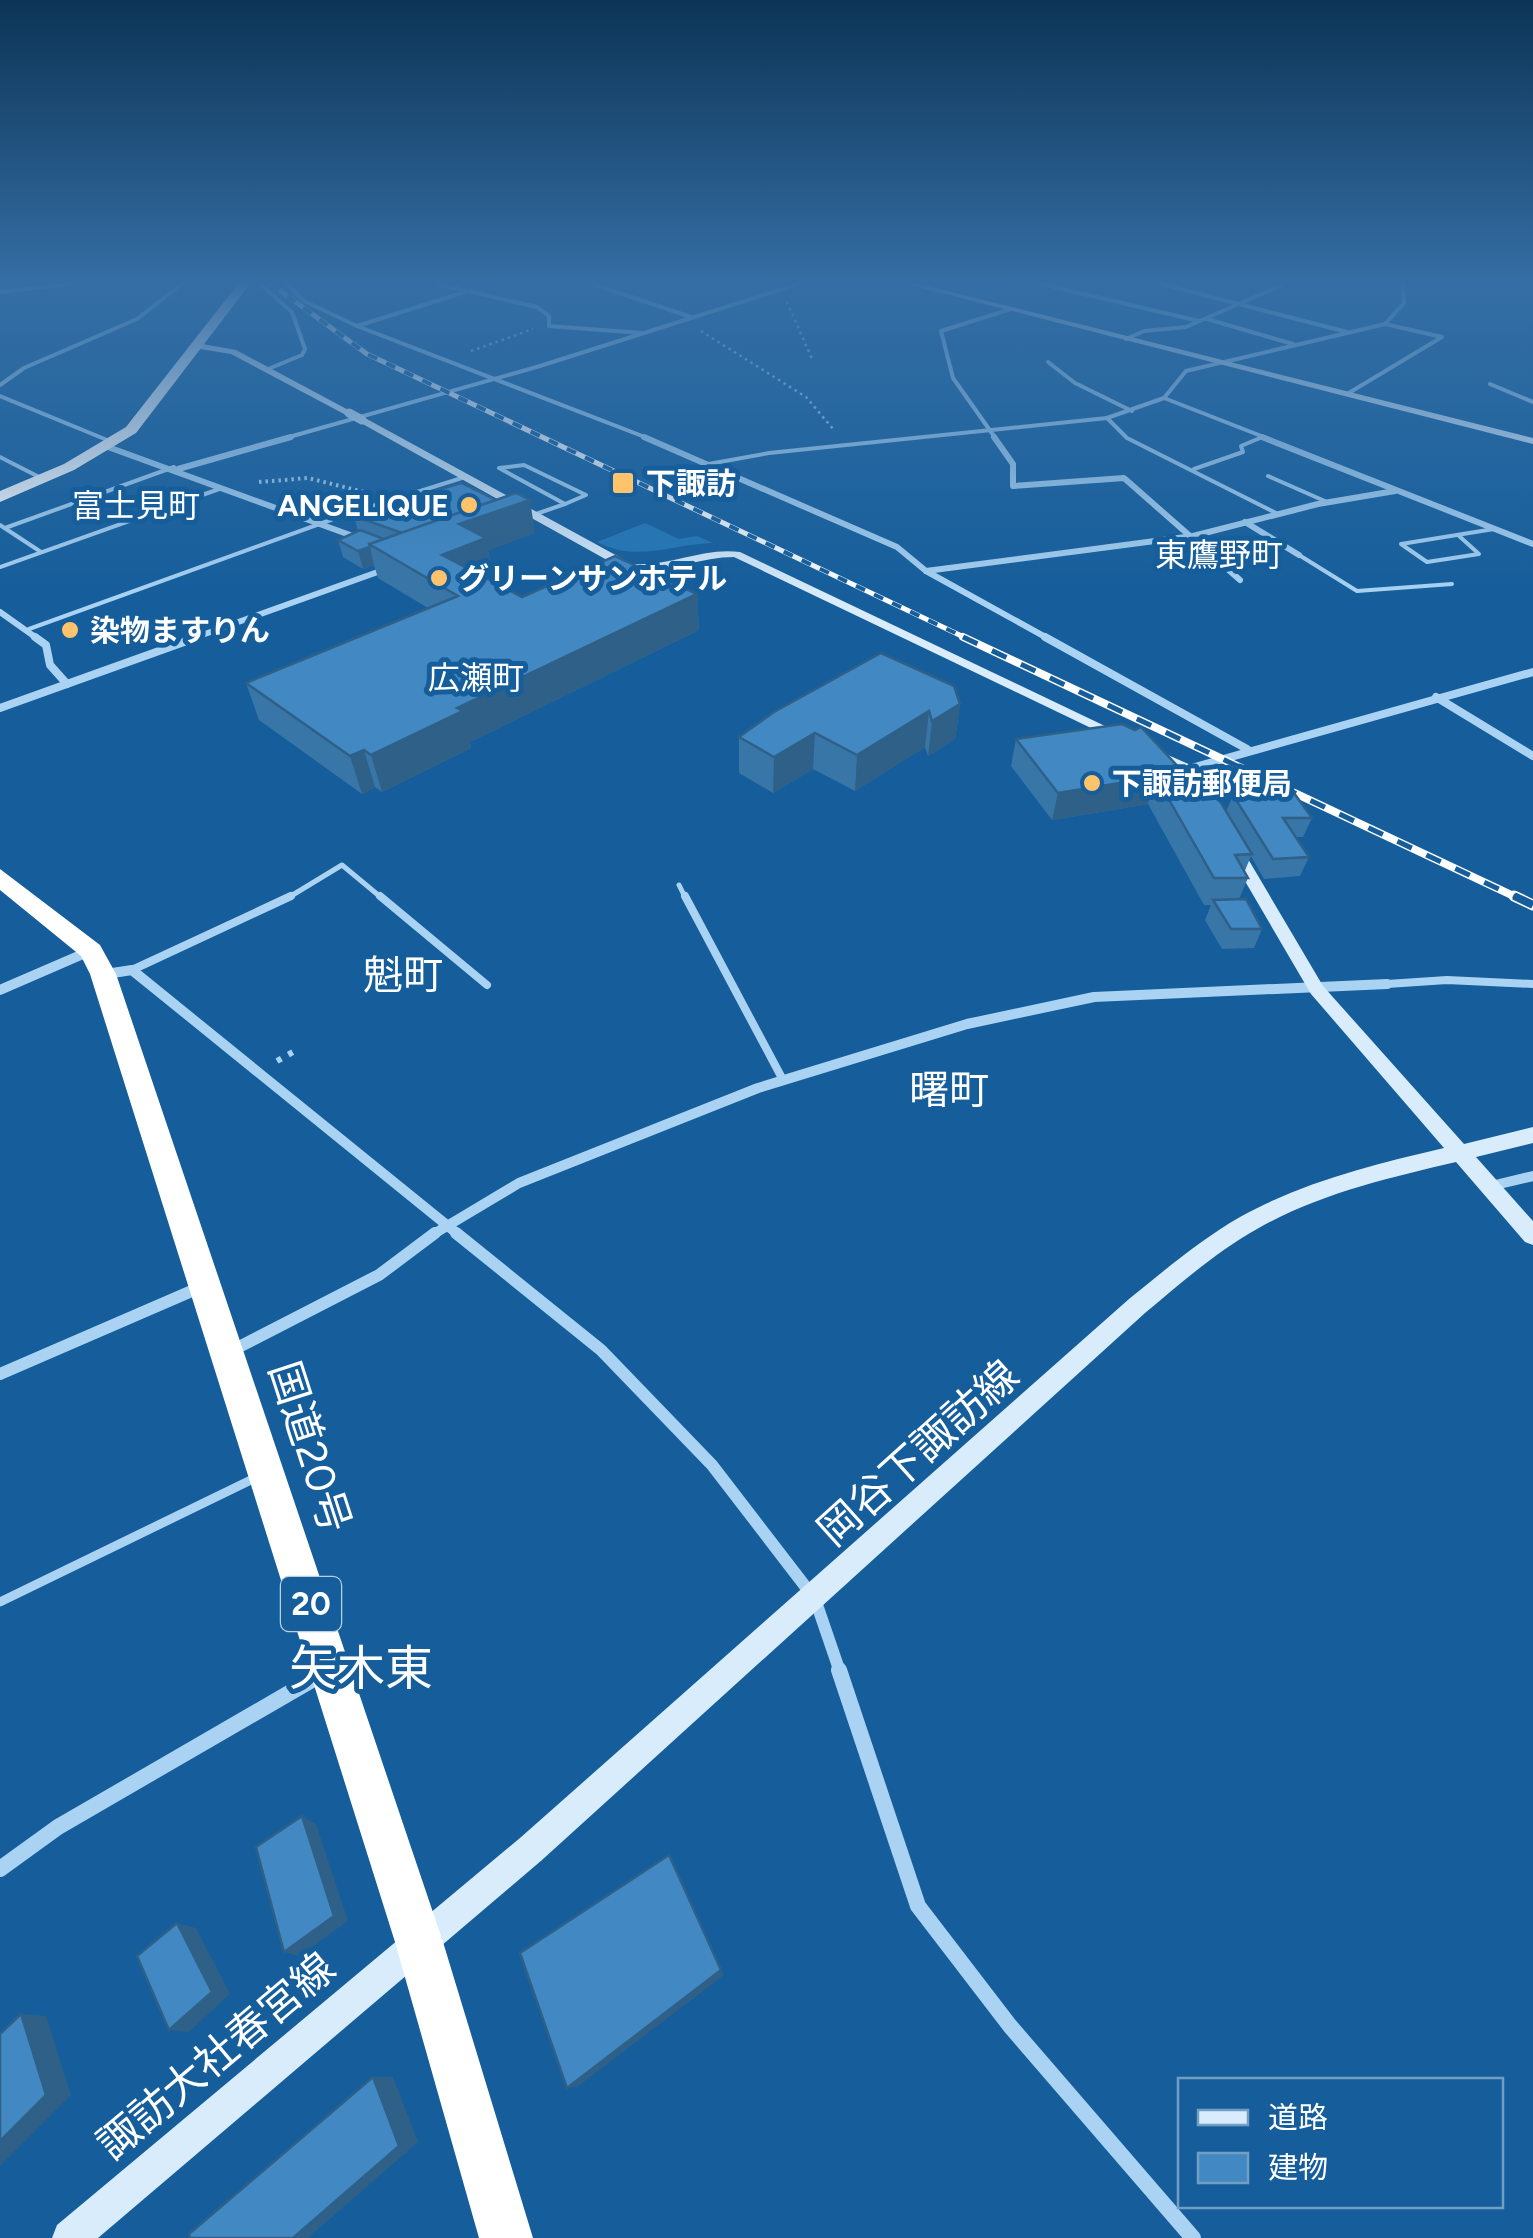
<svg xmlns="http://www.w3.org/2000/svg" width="1533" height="2238" font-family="Figtree,'Noto Sans JP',sans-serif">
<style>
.green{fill:#2477b7}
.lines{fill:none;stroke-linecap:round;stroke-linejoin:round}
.path-far2{stroke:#aad3f3;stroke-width:2.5;stroke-dasharray:2.5 4;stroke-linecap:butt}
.path-far1{stroke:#aad3f3;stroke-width:4;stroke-dasharray:2.5 4;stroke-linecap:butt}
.path{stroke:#aad3f3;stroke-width:6;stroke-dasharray:5 8;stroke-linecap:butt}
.lane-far3{stroke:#aad3f3;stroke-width:4}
.lane-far2{stroke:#aad3f3;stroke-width:5}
.lane-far1{stroke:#aad3f3;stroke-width:8}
.lane{stroke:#aad3f3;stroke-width:9}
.street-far5{stroke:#aad3f3;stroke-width:4}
.street-far4{stroke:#aad3f3;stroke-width:6}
.street-far3{stroke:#aad3f3;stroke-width:8}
.street-far2{stroke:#aad3f3;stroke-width:10}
.street-far1{stroke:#aad3f3;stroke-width:12}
.street{stroke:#aad3f3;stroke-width:16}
.secondary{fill:#d9ecfc;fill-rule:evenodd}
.highway{fill:#fff;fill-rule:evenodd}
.rail-far2-casing{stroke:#fff;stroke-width:5}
.rail-far1-casing{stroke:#fff;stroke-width:8}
.rail-casing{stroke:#fff;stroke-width:11}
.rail-far2{stroke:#155e9b;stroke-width:4;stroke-dasharray:10;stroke-linecap:butt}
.rail-far1{stroke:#155e9b;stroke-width:5;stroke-dasharray:16;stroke-linecap:butt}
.rail{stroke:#155e9b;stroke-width:8;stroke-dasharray:21;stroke-linecap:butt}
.secondary-bridge{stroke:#d9ecfc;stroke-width:9}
.wall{fill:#3976a8}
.shaded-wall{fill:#2e6088}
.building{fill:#4289c3;stroke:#2e6088;stroke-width:2.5}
.poi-dot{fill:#ffc46b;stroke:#155e9b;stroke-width:4}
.labels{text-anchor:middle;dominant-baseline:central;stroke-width:10;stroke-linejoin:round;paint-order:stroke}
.far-poi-label{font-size:30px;font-weight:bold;fill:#fff;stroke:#155e9b;text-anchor:start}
.far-quarter-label{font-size:32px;fill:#fff;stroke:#155e9b}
.shield{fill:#155e9b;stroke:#b9cfe1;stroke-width:2.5}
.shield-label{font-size:32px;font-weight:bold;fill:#fff}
.quarter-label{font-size:40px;fill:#fff;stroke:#155e9b}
.near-street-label{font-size:42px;fill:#fff;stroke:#155e9b}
.near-quarter-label{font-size:48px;fill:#fff;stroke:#155e9b}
</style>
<rect width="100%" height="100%" fill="#155e9b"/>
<path class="green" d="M645 523 679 539 697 536 713 543C671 544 637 563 597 542Z"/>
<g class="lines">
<g class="path-far2">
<path d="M787 302 813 361"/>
<path d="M701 331 806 397 834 430"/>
<path d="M471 351 533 329"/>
</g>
<path class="path-far1" d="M259 482 308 478 364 492"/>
<path class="path" d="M277 1061 293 1052"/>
<g class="lane-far3">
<path d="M260 284 292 312 305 349 302 355 268 369"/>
<path d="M437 284 537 307 549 316V326L642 333"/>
<path d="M0 292 70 284"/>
<path d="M1207 319 1293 344"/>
<path d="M357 326 465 292"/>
<path d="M0 385 24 368 137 319 182 284"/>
<path d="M0 396 112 442"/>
<path d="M0 457 43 479"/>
<path d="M524 465 586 495 565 504 499 468Z"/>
<path d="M703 465 769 453 1107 418 1127 438 1278 514"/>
<path d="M1194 469 1243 452 1241 446 1260 438"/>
<path d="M1268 476 1327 502"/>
<path d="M533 515 565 504"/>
<path d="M0 525 41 552"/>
<path d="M5 528 174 467"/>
<path d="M1458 535 1479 554 1427 562 1401 544 1494 529"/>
<path d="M1299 555 1357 591 1452 584"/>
<path d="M0 567 222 488"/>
<path d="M29 629 350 513 465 477"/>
</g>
<g class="lane-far2">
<path d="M679 885 686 899"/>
<path d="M286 899 342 865 383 899"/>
</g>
<g class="lane-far1">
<path d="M380 896 487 985"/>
<path d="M685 896 783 1080"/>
<path d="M132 970 291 896"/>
<path d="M1387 984 1447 980 1533 984"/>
</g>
<path class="lane" d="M0 1602 257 1477"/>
<g class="street-far5">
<path d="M287 284 304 301 357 326 650 439"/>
<path d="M593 284 691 317"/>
<path d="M1041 284 1199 321"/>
<path d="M1161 284 1347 332"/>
<path d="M1126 339 1144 331 1186 327 1282 285"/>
<path d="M1048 362 1075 383 1132 411"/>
<path d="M1490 384 1533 402"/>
<path d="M1347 394 1442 337 1385 324"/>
<path d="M1107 418 1164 398"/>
<path d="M282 439 540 366 798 284"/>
<path d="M996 439 953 378 941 331 1011 309"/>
<path d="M1269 439 1164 398 1186 371 1385 324 1404 303 1403 284"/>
</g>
<g class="street-far4">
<path d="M644 437 897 547 926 571 1049 639"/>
<path d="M994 437 1013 464V486L1124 478 1240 580"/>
<path d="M1262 437 1533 544"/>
<path d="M108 447 361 539"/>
<path d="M178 469 291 437"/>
<path d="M1245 522 1299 555"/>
<path d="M926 571 1193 536 1318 504 1395 491"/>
<path d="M0 612 38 639"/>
<path d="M191 639 386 569"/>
</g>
<g class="street-far3">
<path d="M35 637 46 645 50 665 67 684"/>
<path d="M1045 637 1247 749"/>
<path d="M1436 697 1533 756"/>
<path d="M0 708 198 637"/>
<path d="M1188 769 1533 672"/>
</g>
<g class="street-far2">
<path d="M106 974 132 970 459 1235"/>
<path d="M0 990 90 951"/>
<path d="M1491 1186 1533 1176"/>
<path d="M432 1235 519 1183 758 1088 967 1024 1094 997 1387 984"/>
</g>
<g class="street-far1">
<path d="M456 1233 601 1350 712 1465 815 1599 840 1672"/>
<path d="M231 1351 379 1275 435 1233"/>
<path d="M0 1374 201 1287"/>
</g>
<g class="street">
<path d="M839 1670 918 1906 1010 2026 1193 2238"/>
<path d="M0 1869 58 1827 322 1674"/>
</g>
<g class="secondary">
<path d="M906 284H920L1533 438V444Z"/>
<path d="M197 343 236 350 354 413 346 415 231 354 194 348Z"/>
<path d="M359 418H365L632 564C669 567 703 547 740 552L1128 737 1116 740 734 557C697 557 662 576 625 570L359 422Z"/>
<path d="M1152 748 1193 766 1219 809 1216 812H1206L1182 772 1147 755 1145 752Z"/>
<path d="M1233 842 1241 847 1323 986 1464 1144 1533 1127V1143L1476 1157 1533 1221V1245L1525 1242 1456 1162C1388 1178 1318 1194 1257 1229 1216 1252 1181 1283 1145 1313L542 1860 98 2238H52L57 2225 520 1838 1129 1299C1165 1270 1200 1240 1240 1217 1303 1182 1375 1164 1444 1148L1311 994 1225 847Z"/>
</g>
<g class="highway">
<path d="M238 284H250L136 433 74 470 0 502V491L64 464 126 427Z"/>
<path d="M0 869 100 945 116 974 443 1942 533 2238H479L395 1942 90 974 81 956 0 890Z"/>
</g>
<defs>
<path id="rail-far2" d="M271 284 367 354 968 639"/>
<path id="rail-far1" d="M963 637 1520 899"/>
<path id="rail" d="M1514 896 1533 905"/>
</defs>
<use href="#rail-far2" class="rail-far2-casing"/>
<use href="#rail-far1" class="rail-far1-casing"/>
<use href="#rail" class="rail-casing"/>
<use href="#rail-far2" class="rail-far2"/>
<use href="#rail-far1" class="rail-far1"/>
<use href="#rail" class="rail"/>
<path class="secondary-bridge" d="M349 413 362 420"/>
</g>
<g class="wall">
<path d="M354 516 535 533 488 550 492 573 483 576 522 597 697 594 699 630 470 742 471 748 382 792 375 787 362 794 259 720 246 683 428 608 378 578 374 565 363 569 343 557 338 540 358 531Z"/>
<path d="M960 704 955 739 928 756 925 747 855 791 813 769 773 793 739 773V737Z"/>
<path d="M1016 739 1198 788 1226 812 1233 795 1312 818 1303 837H1296L1309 857 1300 876 1264 879 1251 856 1244 873 1248 878 1239 899 1262 929 1254 948 1222 949 1205 920 1211 905H1204L1148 804 1052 820 1011 766Z"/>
</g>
<g class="shaded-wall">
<path d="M530 500 535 533 488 550 492 573 449 590 410 536Z"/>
<path d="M370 547 374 565 363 569 358 551Z"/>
<path d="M697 594 699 630 470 742 471 748 382 792 371 755 457 708Z"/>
<path d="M960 704 955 739 928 756 932 721Z"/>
<path d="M929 711 925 747 855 791 857 755Z"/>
<path d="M815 733 813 769 773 793 774 757Z"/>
<path d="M364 750 375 787 362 794 350 756Z"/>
<path d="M1156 777 1148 804 1052 820 1058 793Z"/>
<path d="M302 1816 316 1824 348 1921 299 1956 284 1952Z"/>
<path d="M177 1923 196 1928 230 1994 189 2032 169 2030Z"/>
<path d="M721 1970 724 1975 577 2087 567 2088Z"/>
<path d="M21 2014 46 2016 71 2095 0 2166V2141Z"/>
<path d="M373 2077H393L418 2142 308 2238H293Z"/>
</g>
<g class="building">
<path d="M461 483 496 500 402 533 354 516Z"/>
<path d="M516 493 530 500 459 524 486 538 442 555 522 597 615 556 697 594 457 708 463 711 371 755 364 750 350 756 246 683 458 596 369 544Z"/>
<path d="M360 530 384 539 369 544 370 547 358 551 338 540Z"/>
<path d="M881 653 954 686 960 704 932 721 929 711 857 755 815 733 774 757 739 737 774 712Z"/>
<path d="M1122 724 1135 730 1141 727 1198 788H1212L1252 854 1235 855 1248 878H1214L1156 777 1058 793 1016 739Z"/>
<path d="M1294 793 1312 818H1283L1309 857 1273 859 1233 795Z"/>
<path d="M1246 899 1262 929H1231L1213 900Z"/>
<path d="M302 1816 334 1916 284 1952 256 1847Z"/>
<path d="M669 1855 721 1970 567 2088 520 1953Z"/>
<path d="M177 1923 212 1992 169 2030 137 1956Z"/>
<path d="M21 2014 46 2095 0 2141V2034Z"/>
<path d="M373 2077 399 2146 293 2238H190L189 2234Z"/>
</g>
<linearGradient id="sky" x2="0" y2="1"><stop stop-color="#0c3455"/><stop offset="0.47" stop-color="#356ea4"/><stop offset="1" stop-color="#356ea4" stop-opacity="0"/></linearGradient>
<rect width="1533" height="598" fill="url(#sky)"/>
<g class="poi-dot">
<rect x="611" y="471" width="24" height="24" rx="5"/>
<circle cx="469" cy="505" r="10"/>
<circle cx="439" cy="578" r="10"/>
<circle cx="70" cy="630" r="10"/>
<circle cx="1092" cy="783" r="10"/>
</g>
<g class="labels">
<g class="far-poi-label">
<text x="646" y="483">下諏訪</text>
<text x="449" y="505" text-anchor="end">ANGELIQUE</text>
<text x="459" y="578">グリーンサンホテル</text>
<text x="90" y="630">染物ますりん</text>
<text x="1112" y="783">下諏訪郵便局</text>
</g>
<g class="far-quarter-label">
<text x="136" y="506">富士見町</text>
<text x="1219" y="555">東鷹野町</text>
<text x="476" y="678">広瀬町</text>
</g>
<rect class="shield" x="281" y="1577" width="60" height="54" rx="8"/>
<g class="shield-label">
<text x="311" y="1604">20</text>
</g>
<g class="quarter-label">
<text x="403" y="975">魁町</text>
<text x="949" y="1090">曙町</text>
</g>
<g class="near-street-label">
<text transform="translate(310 1447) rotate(72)">国道20号</text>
<text transform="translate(918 1453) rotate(-42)">岡谷下諏訪線</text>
<text transform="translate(216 2056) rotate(-40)">諏訪大社春宮線</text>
</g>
<g class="near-quarter-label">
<text x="361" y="1668">矢木東</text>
</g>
</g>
<rect x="1178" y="2078" width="325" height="130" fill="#155e9b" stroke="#739ec3" stroke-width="2.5"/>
<rect x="1198" y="2110" width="50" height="15" fill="#d9ecfc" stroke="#739ec3" stroke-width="2.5"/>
<text x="1268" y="2128" font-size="30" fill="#ffffff">道路</text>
<rect x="1198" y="2153" width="50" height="30" fill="#4289c3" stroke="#739ec3" stroke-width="2.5"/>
<text x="1268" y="2178" font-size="30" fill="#ffffff">建物</text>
</svg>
